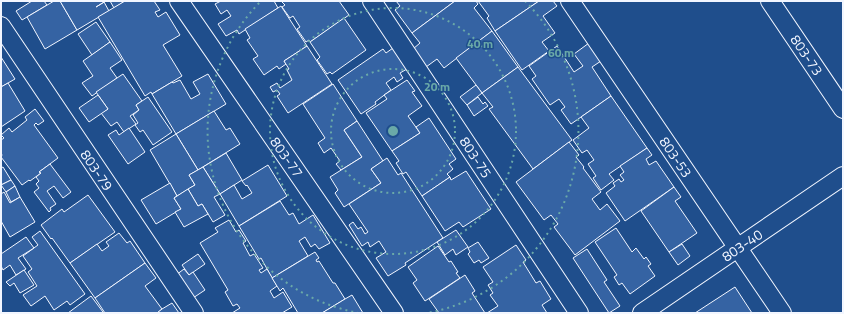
<svg xmlns="http://www.w3.org/2000/svg" width="844" height="314" font-family="'Titillium Web',sans-serif">
<style>
.building{fill:#3563a3;stroke:#f2f6ff}
.lines{fill:none;stroke-linecap:round;stroke-linejoin:round}
.street-casing{stroke:#f2f6ff;stroke-width:20}
.street{stroke:#1f4e8c;stroke-width:18}
.ring{fill:none;stroke:#6aa9a8;stroke-width:2;stroke-dasharray:2 4}
.labels{text-anchor:middle;dominant-baseline:central;stroke-width:3;stroke-linejoin:round;paint-order:stroke}
.street-label{font-size:14px;fill:#f2f6ff;stroke:#1f4e8c}
.centre{fill:#6aa9a8;stroke:#1f4e8c;stroke-width:2}
.ring-label{font-size:12px;text-anchor:middle;font-weight:bold;fill:#6aa9a8;stroke:#1f4e8c;stroke-width:3;stroke-linejoin:round;paint-order:stroke}
</style>
<rect width="100%" height="100%" fill="#1f4e8c"/>
<g class="building">
<path d="M32 1H44L47 5 22 20 16 11Z"/>
<path d="M54 1H60L77 30 45 49 27 17Z"/>
<path d="M60 1H106L96 7 104 2 109 11 77 30Z"/>
<path d="M110 1H125L114 8Z"/>
<path d="M125 1H154L160 10 155 12 158 17 166 12 180 35 163 45 182 76 152 94 151 92 145 96 98 17Z"/>
<path d="M221 1H274L278 8 239 34 237 30 226 36 218 24 231 16 227 10 221 14 215 4Z"/>
<path d="M283 1H339L349 15 310 42 309 40 306 42 297 29 300 27 293 16 290 18 282 7 285 5 282 2Z"/>
<path d="M396 1H455L412 33 395 10 400 6Z"/>
<path d="M455 1H476L478 4 474 8 492 31 444 68 437 59 426 67 413 49 420 43 412 33Z"/>
<path d="M478 1H539L495 31 487 18 489 16Z"/>
<path d="M539 1H553L557 6 543 16 555 33 542 42 549 51 522 70 495 31Z"/>
<path d="M281 6 307 46 284 61 286 64 279 69 277 66 264 75 253 59 258 56 247 40 250 38 245 29Z"/>
<path d="M344 18 366 50 332 74 330 72 327 74 317 60 320 57 310 42Z"/>
<path d="M96 22 110 42 92 55 78 34Z"/>
<path d="M492 31 518 67 482 93 456 58Z"/>
<path d="M110 42 122 60 110 68 117 78 92 96 82 83 93 76 83 61Z"/>
<path d="M589 43 601 61 592 67 611 96 571 124 561 110 565 107 559 99 550 105 532 79 536 76 529 66 557 46 574 72 583 66 574 54Z"/>
<path d="M307 46 332 84 288 113 277 96 280 94 277 90 273 92 270 87 277 83 280 88 292 80 287 70 289 69 284 61Z"/>
<path d="M393 48 407 69 400 73 403 78 397 82 394 77 386 83 391 90 375 102 376 104 361 114 338 80 383 49 386 53Z"/>
<path d="M1 57 15 79 1 87Z"/>
<path d="M518 67 572 140 533 169 489 109 493 107 482 93Z"/>
<path d="M123 74 142 101 136 105 139 110 130 116 136 124 124 132 117 122 111 126 101 113 108 109 96 92Z"/>
<path d="M208 74 226 104 176 134 152 94 172 82 173 83 180 80 191 99 200 94 193 82Z"/>
<path d="M407 80 415 91 412 92 422 106 408 116 420 133 392 151 366 113 387 99 384 95Z"/>
<path d="M8 83 25 111 1 127V87Z"/>
<path d="M333 84 357 121 344 130 362 157 341 170 336 164 340 161 331 148 324 153 318 143 325 138 303 104Z"/>
<path d="M476 85 482 93 467 105 460 97Z"/>
<path d="M98 95 108 109 89 122 79 108Z"/>
<path d="M611 96 647 148 609 174 614 180 601 190 593 178 596 176 588 164 594 160 587 150 582 153 573 140 589 128 581 117Z"/>
<path d="M148 97 172 132 153 145 143 130 140 132 135 125 138 123 133 115 139 110 136 105Z"/>
<path d="M478 97 483 104 485 102 488 106 474 116 467 105Z"/>
<path d="M35 109 44 121 38 125 36 123 34 125 58 158 39 172 41 173 30 181 29 180 22 185 1 157 2 155 1 153V140L4 138 1 135 9 128 12 132 27 120 25 117Z"/>
<path d="M214 111 226 130 230 128 240 144 198 170 176 134Z"/>
<path d="M429 118 456 159 449 164 453 169 447 174 450 177 422 196 406 172 403 174 396 163 399 161 392 151 420 133 416 127Z"/>
<path d="M357 121 383 161 371 169 381 183 344 207 335 193 338 190 330 177 362 157 344 130Z"/>
<path d="M129 128 145 152 128 164 108 135 116 130 119 135Z"/>
<path d="M176 134 198 170 189 175 195 185 177 196 150 150Z"/>
<path d="M569 142 579 155 576 157 584 167 583 168 601 192 592 199 600 210 607 204 620 221 575 255 554 227 558 224 551 215 544 220 516 182Z"/>
<path d="M647 148 652 155 646 159 649 165 656 161 674 187 625 221 606 193 615 186 613 183 619 179 621 182 624 180 620 175 624 172 620 166Z"/>
<path d="M226 153 242 180 220 194 203 167Z"/>
<path d="M387 158 398 175 401 173 443 238 405 263 406 265 388 276 376 258 386 252 379 241 370 247 368 242 362 246 349 225 353 222 358 229 361 227 365 234 368 232 349 204 381 183 371 169Z"/>
<path d="M50 164 71 192 63 198 54 186 47 191 56 204 50 208 51 210 49 212 34 192 39 188 36 184 39 181 36 177 41 173 39 172Z"/>
<path d="M268 165 287 196 239 226 220 194 234 185 242 199 252 193 247 185 246 186 242 181Z"/>
<path d="M3 167 11 180 1 185V168Z"/>
<path d="M203 167 220 194 214 197 225 215 213 222 202 204 198 206 188 189 195 185 189 175Z"/>
<path d="M466 171 491 209 463 227 459 222 445 231 422 196 450 177 451 180Z"/>
<path d="M11 180 15 186 6 192 1 185Z"/>
<path d="M170 183 177 196 174 198 181 209 156 224 141 200Z"/>
<path d="M15 186 20 197 11 202 6 192Z"/>
<path d="M674 187 681 197 675 201 697 233 669 252 641 211Z"/>
<path d="M188 189 198 206 202 204 208 214 184 227 175 212 181 209 174 198Z"/>
<path d="M4 192 10 203 20 197 35 222 10 237 1 221V194Z"/>
<path d="M88 195 115 232 70 263 52 238 51 239 41 225 62 209 64 212Z"/>
<path d="M280 201 289 215 293 213 299 224 313 215 330 243 319 249 315 244 311 247 305 237 299 241 308 256 272 278 261 258 259 259 239 226Z"/>
<path d="M229 220 236 232 239 230 246 241 243 243 250 256 254 254 263 268 259 270 261 273 267 269 277 286 270 291 274 298 283 292 292 307 282 313H232L240 308 237 304 233 306 225 292 228 290 200 243 218 232 215 228Z"/>
<path d="M616 228 632 252 636 248 644 259 646 257 651 264 648 266 655 276 630 294 622 283 619 285 614 277 617 275 595 242Z"/>
<path d="M456 230 468 247 456 255 453 249 445 255 437 242Z"/>
<path d="M40 231 85 294 70 305 67 301 54 310 45 296 31 306 23 295 37 286 28 272 32 269 23 256 38 245 32 237Z"/>
<path d="M119 233 127 243 130 241 145 263 95 298 70 263 97 244 102 251 109 246 106 242Z"/>
<path d="M26 237 34 248 18 258 26 269 16 275 10 265 3 270 1 266V254Z"/>
<path d="M478 242 489 258 481 263 479 260 474 263 468 254 470 252 468 248Z"/>
<path d="M682 244 690 256 678 265 669 252Z"/>
<path d="M516 245 526 260 523 262 536 283 540 281 551 299 542 305 547 313H487L498 306 490 295 493 293 488 285 493 282 483 267Z"/>
<path d="M438 246 449 262 451 261 458 272 456 273 460 278 425 301 413 283 417 280 408 267Z"/>
<path d="M587 249 607 280 604 282 620 306 609 313 573 258Z"/>
<path d="M315 252 319 258 316 260 317 262 319 261 333 283H335L345 299 322 313H298L283 288 280 291 272 278Z"/>
<path d="M198 254 205 264 189 275 182 265Z"/>
<path d="M145 263 156 278 145 286 162 309 157 313H105L95 298Z"/>
<path d="M184 269 189 275 193 272 205 290 193 298 176 275Z"/>
<path d="M24 270 34 285 20 293 14 283 10 286 6 282Z"/>
<path d="M465 275 475 291 472 293 485 313H439L429 299Z"/>
<path d="M735 287 752 313H695Z"/>
<path d="M352 295 363 313H322L345 299Z"/>
<path d="M91 296 103 312 102 313H68Z"/>
<path d="M172 303 179 313H157L162 309Z"/>
</g>
<g class="lines">
<defs>
<g id="street">
<path d="M179 1 394 313"/>
<path d="M372 1 579 313"/>
<path d="M570 1 782 313"/>
<path d="M770 1 843 109"/>
<path d="M1 26 194 313"/>
<path d="M642 313 843 176"/>
</g>
</defs>
<use href="#street" class="street-casing"/>
<use href="#street" class="street"/>
</g>
<g class="ring">
<circle cx="393" cy="131" r="62"/>
<circle cx="393" cy="131" r="123"/>
<path d="M359 313A185 185 0 0 1 261 1M525 1A185 185 0 0 1 427 313"/>
</g>
<g class="labels">
<g class="street-label">
<text transform="translate(807 55) rotate(56)">803-73</text>
<text transform="translate(287 157) rotate(55)">803-77</text>
<text transform="translate(476 157) rotate(57)">803-75</text>
<text transform="translate(676 157) rotate(56)">803-53</text>
<text transform="translate(97 170) rotate(56)">803-79</text>
<text transform="translate(742 245) rotate(-34)">803-40</text>
</g>
</g>
<circle cx="393" cy="131" r="6" class="centre"/>
<g class="ring-label">
<text x="480" y="48">40 m</text>
<text x="561" y="57">60 m</text>
<text x="437" y="91">20 m</text>
</g>
<rect width="844" height="314" fill="none" stroke="#f2f6ff" stroke-width="4"/>
</svg>
